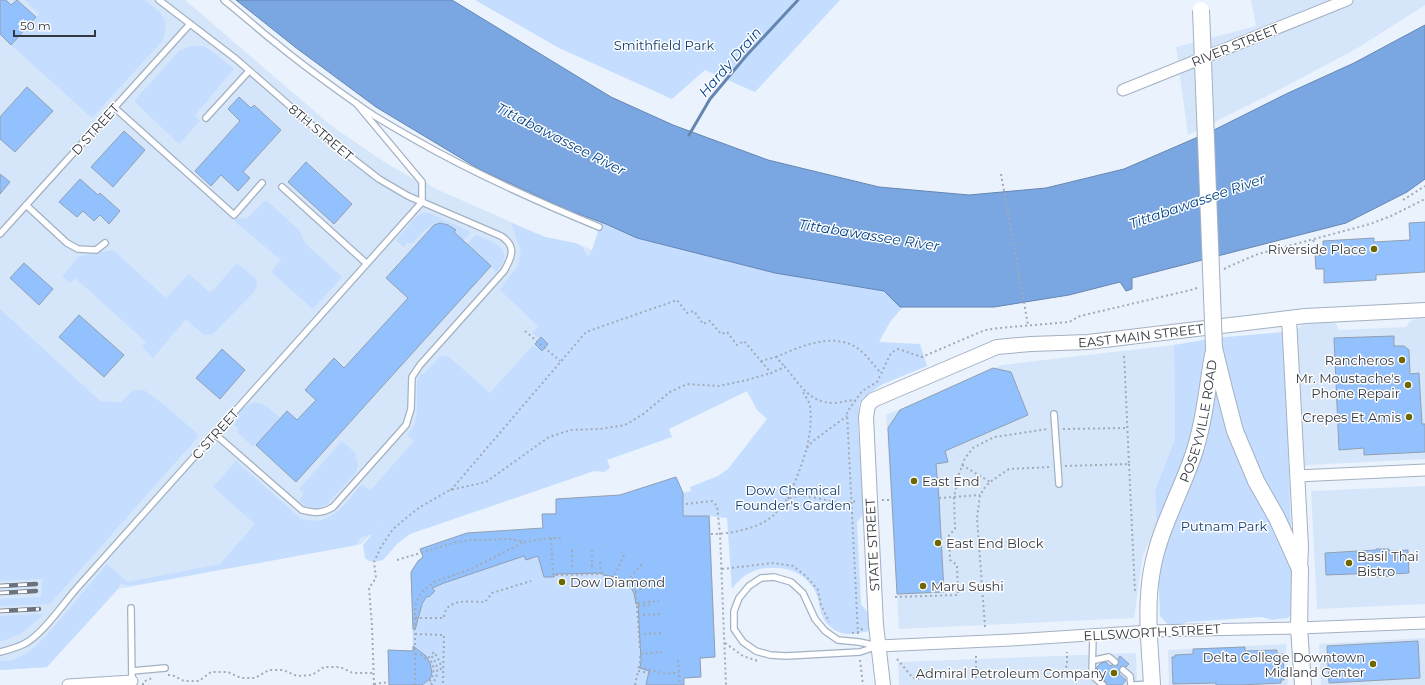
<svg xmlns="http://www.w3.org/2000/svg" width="1425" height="685" font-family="Montserrat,sans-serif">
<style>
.built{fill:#d6e6fa}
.green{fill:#c5ddfe}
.water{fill:#7aa7e2;stroke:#6586b1}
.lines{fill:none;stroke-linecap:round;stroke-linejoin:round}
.stream{stroke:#6586b1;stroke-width:3}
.building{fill:#93c1fd;stroke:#919fb1}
.service-casing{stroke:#a3b1c4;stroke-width:8}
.minor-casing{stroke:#a3b1c4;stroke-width:13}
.tertiary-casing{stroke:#a3b1c4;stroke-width:16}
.secondary-casing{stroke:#a3b1c4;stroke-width:18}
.path{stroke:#a2aab4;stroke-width:2;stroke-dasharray:2 3;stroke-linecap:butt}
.service{stroke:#fff;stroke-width:5.5}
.minor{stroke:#fff;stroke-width:11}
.tertiary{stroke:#fff;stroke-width:14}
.secondary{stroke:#fff;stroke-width:16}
.rail-casing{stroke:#6b727b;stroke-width:4.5}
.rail{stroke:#fefefe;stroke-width:3;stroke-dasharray:9;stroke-linecap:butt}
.secondary-bridge-casing{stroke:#a3b1c4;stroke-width:18;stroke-linecap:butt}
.secondary-bridge{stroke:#fff;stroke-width:16}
.poi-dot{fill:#6e6700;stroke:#fefefe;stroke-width:1.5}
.labels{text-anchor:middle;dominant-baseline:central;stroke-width:3;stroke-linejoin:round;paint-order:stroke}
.park-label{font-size:13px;fill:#0f3c71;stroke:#fefefe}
.street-label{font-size:13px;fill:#333840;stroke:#fefefe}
.poi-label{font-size:13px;fill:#333840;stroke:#fefefe;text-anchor:end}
.water-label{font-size:14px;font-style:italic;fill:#004387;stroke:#fefefe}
</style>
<rect width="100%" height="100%" fill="#e9f2fd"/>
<g class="built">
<path d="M0 0H185L333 127 386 163 417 181 427 183 434 188 545 237 575 243 592 250 546 339 548 344 466 427 362 544 118 589 47 667 0 670Z"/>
<path d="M1251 0H1425V5L1356 49 1275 92 1188 135 1176 47 1256 26Z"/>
<path d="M1417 318 1425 319V459L1307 465 1304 467H1301L1296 330 1306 322H1334L1337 325 1339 330 1406 327 1410 322Z"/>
<path d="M1174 345 1175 439 1155 490 1156 527 1143 555 1134 618 899 629 886 415 1002 365Z"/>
<path d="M1425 486V604L1317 609 1311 491Z"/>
<path d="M1425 638V685H1321L1319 644Z"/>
<path d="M1286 644 1288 685H1169L1168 650Z"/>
<path d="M1136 653 1137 685H899L898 662Z"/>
</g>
<g class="green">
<path d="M25 0H145L161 13 166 24 163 40 92 118 11 45 39 14Z"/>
<path d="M475 0H840L755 92 705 70 672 99 559 48Z"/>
<path d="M191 46H204L219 57 234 69 195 115 200 121 179 144 135 102 136 99 180 50Z"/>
<path d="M266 200 299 230 305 243 342 277 313 309 271 272 281 260 234 221 238 218 246 219Z"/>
<path d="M423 213H429L469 231 470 233 463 241 454 232 456 230C434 217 427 227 413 243H407L404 247 396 240 416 217Z"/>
<path d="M601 222 734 263 775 273 884 291 900 307H903L890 322 879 342 920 344 927 366 883 384 863 397 859 404 858 425 864 514 857 522 861 604 868 613 869 631C859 633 848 636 839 632 836 631 833 629 831 627 817 616 822 602 814 589 804 572 786 566 767 568 752 569 740 577 732 589L727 518 710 516 715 657 700 659 701 677 684 678V685H389L388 650 413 651 411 572 414 566 423 557 422 553 543 528 542 514 556 513V499L628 495V493L676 477 683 493 691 491 690 487 718 476 728 469 767 419 757 410 747 391 669 429 672 437 607 460 610 468 604 472 594 471 410 534 398 543 383 560 374 562 369 561 365 558 363 545 389 514 372 534 360 538 357 545 131 586 120 584 118 589 47 667 0 670V661H10L29 652 45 637 107 564 128 582 220 564 255 524 213 487 236 461 300 518C331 529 344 504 362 484L370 491 414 441 407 435 415 424 417 410V381L421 373 424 374 440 356H448L490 393 533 345 542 350 548 344 541 337 539 339 532 333 538 326 500 290 518 265 521 251 511 223 545 237 575 243 582 246 588 257 592 250Z"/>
<path d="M477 235C495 243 516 249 496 272L467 244 474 236Z"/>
<path d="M113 250 166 298 189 274 209 292 214 289 237 263 256 279 257 286 254 292 213 334 204 335 186 319 153 358 142 347 146 342 75 278 70 283 62 277 79 256Z"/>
<path d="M0 309 100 401 121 402 134 390H144L163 404 198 434 197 438 50 604 0 606V599L41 597 43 579 0 581Z"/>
<path d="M1284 332 1294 612 1288 618 1272 620 1262 617 1187 622 1180 625H1168L1160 616 1155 490 1175 439 1174 345 1215 338Z"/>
<path d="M255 402 265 405 281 418 253 447 237 432 239 429 234 425C235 412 244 406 255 402Z"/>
<path d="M342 441 355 453 358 464 356 473 325 506 317 508 305 506 299 500 304 493 299 489Z"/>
<path d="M37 614 42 616 22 633 0 642V616Z"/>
</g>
<path class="water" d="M236 0H452L611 97 673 125 768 160 879 187 969 195 1046 188 1124 169 1212 131 1286 94 1354 63 1425 25V179L1407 192 1346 223 1132 278V289L1126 291 1120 282 1069 295 994 307H900L884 291 775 273 637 238 606 224 568 210 479 169 376 107 295 47Z"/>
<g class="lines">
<path class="stream" d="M689 135 710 99 746 56 798 0"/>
</g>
<g class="building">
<path d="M0 0H6L11 5 17 0 36 17 11 45 0 34Z"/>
<path d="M27 87 53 111 15 152 0 139V117Z"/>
<path d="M239 97 251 108 254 105 281 130 243 172 250 178 238 191 221 175 211 186 195 171 240 121 228 109Z"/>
<path d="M124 131 145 150 113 187 91 167Z"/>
<path d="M306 162 352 204 334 224 288 182Z"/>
<path d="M0 174 10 182 0 194Z"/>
<path d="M80 179 98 195 100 193 120 211 109 224 100 215 94 221 83 211 77 217 59 202Z"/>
<path d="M1425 222V272L1376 275V280L1324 283V269H1316L1315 255H1323V241L1374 238V242L1410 240 1409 223Z"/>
<path d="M440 223 448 225 456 230 454 232 491 266 296 482 256 445 287 411 297 420 316 400 305 390 334 358 344 368 408 298 386 278 434 225Z"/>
<path d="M24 263 53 289 39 305 10 278Z"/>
<path d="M79 315 124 355 104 377 59 337Z"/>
<path d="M1394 336V346H1404L1409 350 1410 374 1419 373 1422 424H1425V452L1364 455V448L1339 450 1334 338Z"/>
<path d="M541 337 548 344 542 351 535 344Z"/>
<path d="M222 349 245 370 220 399 196 378Z"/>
<path d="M993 368 1011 372 1028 415 945 451 948 462 936 464 939 498 944 592 897 594 888 428 900 410Z"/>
<path d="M676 477 683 493V516H709L715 657 700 658 701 677 684 678V685H646L649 671 640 668 641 660 638 603 636 604 634 593 631 588 622 579 616 577 603 575V573L555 574 554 577H544L538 556 526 560 524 556 444 583 432 588 435 591 429 597 427 596 422 604 415 630 413 629 411 572 418 561 423 557 420 549 467 533 543 528 542 514H556V499L620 495Z"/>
<path d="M1376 549H1389V551L1408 550 1409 573 1393 574V576L1377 577V573L1326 575 1325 553 1376 550Z"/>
<path d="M1418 641 1420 678 1329 683 1327 646Z"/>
<path d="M413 646 426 656 430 663 432 673 430 679 422 685H389L388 650 413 651Z"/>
<path d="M1245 647V651L1277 650V654H1283L1284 680H1281V683L1241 685H1216V683L1173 684 1172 657H1175V655L1193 654V649Z"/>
<path d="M1120 656 1129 664 1126 667 1121 666 1119 670 1120 673 1119 674 1126 680 1122 685H1107L1106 682 1100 676 1102 674 1096 668 1101 663 1106 662 1110 666 1112 665 1117 666 1119 662 1118 659Z"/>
</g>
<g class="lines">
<defs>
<g id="service">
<path d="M159 0 236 59 330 141 379 179 408 196 501 236C517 246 512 257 504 271L420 365 412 377 411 409 406 425 333 507C321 514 315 513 302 510L215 434"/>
<path d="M224 0C242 14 259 30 277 44 306 68 337 90 367 111 382 121 398 130 414 139 473 173 536 201 599 227"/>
<path d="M115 108 234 215 262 183"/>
<path d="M206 118 249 71"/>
<path d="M282 187 366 263"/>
<path d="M26 205 67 243 78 249 96 250 105 243"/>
<path d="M0 234 190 24"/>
<path d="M1054 414 1059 484"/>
<path d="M774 577 791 582 803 593 815 619 825 631 838 640 859 642 878 646 860 652 786 656 770 655 756 651 743 642 734 629V611L739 598 749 586 761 578Z"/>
<path d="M131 608 132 683"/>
<path d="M1093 635 1092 675 1103 685"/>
<path d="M0 652C8 650 16 648 24 644 42 635 63 604 77 588L422 202V182L356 103"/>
<path d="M1095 660 1109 657 1115 662"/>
<path d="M1123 670 1130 676 1131 685"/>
<path d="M132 671 165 668"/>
<path d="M1134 685 1150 684"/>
</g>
<g id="minor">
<path d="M1123 90 1347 0"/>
<path d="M1297 476 1425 470"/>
<path d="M878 646 1011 640 1150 631 1299 628 1425 623"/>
<path d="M68 685 132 681"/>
</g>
<g id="tertiary">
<path d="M1289 318 1301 547 1300 569"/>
<path id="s1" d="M883 685 876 625 866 417 868 405 873 400 997 347 1031 344 1088 342 1305 316 1425 310"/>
</g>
<g id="secondary">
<path d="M1214 348 1224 389 1235 431 1256 481 1277 518 1300 569 1299 628 1303 685"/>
<path id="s2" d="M1152 685C1150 647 1145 608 1152 570 1159 530 1180 494 1193 456 1204 424 1207 389 1213 355"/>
</g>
</defs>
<use href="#service" class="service-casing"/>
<use href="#minor" class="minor-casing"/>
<use href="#tertiary" class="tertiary-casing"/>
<use href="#secondary" class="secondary-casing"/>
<g class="path">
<path d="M1001 174 1028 325"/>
<path d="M1403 200 1425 186"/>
<path d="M1313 240 1321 255"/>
<path d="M1224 269 1230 266 1258 254 1370 224 1391 216 1425 199"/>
<path d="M525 331 560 361"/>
<path d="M776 357C799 347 830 333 854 346 865 352 873 365 881 373"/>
<path d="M761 361 771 373 785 367C799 383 809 403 833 403 841 403 848 400 855 400"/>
<path d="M1063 429 1128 428"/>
<path d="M807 448 813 441 847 416"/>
<path d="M1129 464 1135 592"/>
<path d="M962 465 990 482"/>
<path d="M1065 466 1129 464 1124 353"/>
<path d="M451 490 586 332 677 300 687 313 694 311 703 324 710 321 721 334 727 332 737 345 744 341 761 361 776 357 785 367"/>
<path d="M939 498 980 495"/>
<path d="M788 499C800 469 814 440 810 406 809 401 805 396 803 392"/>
<path d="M882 500H891"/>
<path d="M686 504 712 501 717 506 720 534 726 685"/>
<path d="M711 534C731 534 758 529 774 515 778 510 783 502 788 499 804 491 824 501 839 503 846 504 851 502 857 501"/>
<path d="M551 538 553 575"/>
<path d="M572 550V569"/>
<path d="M592 550V568"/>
<path d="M397 560 457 542 472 540 511 539 524 542 551 538H561"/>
<path d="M722 569 774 563 793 566 806 576 818 590 821 605 829 622"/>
<path d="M556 575 601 574 600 561"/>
<path d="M615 575 625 553"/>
<path d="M627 581 642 564"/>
<path d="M633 588 636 595 637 606 650 605"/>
<path d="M635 592 654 582"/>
<path d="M895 597 958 595 957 565 950 560 949 535 955 529 954 497 959 474 965 458 973 448 994 437 1048 429"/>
<path d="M638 603 659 601"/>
<path d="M637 606 640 651"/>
<path d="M643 615 660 614"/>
<path d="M415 618H444C445 597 470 602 485 602L492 593 531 581"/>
<path d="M985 627 977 518 980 495 986 486 990 482 1009 469 1051 467"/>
<path d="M852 633 859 632 864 627"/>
<path d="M415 634 444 635 443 685"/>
<path d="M644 634 661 633"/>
<path d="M858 634 847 412 862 391 877 382 891 353 898 349 922 357 985 330 999 328 1069 322 1080 316 1195 289 1199 286"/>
<path d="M725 643 743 656 758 661"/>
<path d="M415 654 420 655 426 659 429 657C434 666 436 674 429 682L432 684C440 674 438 665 431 655L434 652 440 662 441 670H443"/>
<path d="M976 656V678"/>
<path d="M897 659 913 678 919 679"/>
<path d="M678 660 680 685"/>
<path d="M860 660 863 685"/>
<path d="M639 667 666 674 679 672"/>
<path d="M650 673 638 671 640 661V654L662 652"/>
<path d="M168 675H172L184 681H199L211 672H228L241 678H255L269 670H283L297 676 312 675 324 667H340L353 673H373"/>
<path d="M1059 675 1067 666V652"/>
<path d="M374 684 389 682"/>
<path d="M143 685V682L152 678"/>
<path d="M374 685 372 626 369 588 376 578 374 562 381 547 393 529 405 519 420 507 450 490 486 482 549 437 571 430 600 429 625 425 642 415 670 392 687 384 719 386 747 380 771 373"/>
<path d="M415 685V614L416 603 421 593 434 582 471 569 524 542"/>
<path d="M635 685 638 671"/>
</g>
<use href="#service" class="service"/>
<use href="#minor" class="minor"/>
<use href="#tertiary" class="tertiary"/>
<use href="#secondary" class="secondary"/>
<defs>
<g id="rail">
<path d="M0 586 36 584"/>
<path d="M0 593 36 591"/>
<path d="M0 611 39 609"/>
</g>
</defs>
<use href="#rail" class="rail-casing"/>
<use href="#rail" class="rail"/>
<defs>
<path id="secondary-bridge" d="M1201 10 1214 348"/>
</defs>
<use href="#secondary-bridge" class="secondary-bridge-casing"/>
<use href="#secondary-bridge" class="secondary-bridge"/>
</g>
<g class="poi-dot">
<circle cx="1374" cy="249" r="4"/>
<circle cx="1402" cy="360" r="4"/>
<circle cx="1408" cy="385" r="4"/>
<circle cx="1409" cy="417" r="4"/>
<circle cx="914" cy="481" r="4"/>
<circle cx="938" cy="543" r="4"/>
<circle cx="1349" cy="563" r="4"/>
<circle cx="562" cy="582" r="4"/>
<circle cx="923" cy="586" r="4"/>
<circle cx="1373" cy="664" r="4"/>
<circle cx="1114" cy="673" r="4"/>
</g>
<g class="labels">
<g class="park-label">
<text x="664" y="45">Smithfield Park</text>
<text x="793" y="490">Dow Chemical<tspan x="793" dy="15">Founder's Garden</tspan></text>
<text x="1224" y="526">Putnam Park</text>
</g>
<g class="street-label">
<text transform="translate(1235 45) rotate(-22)">RIVER STREET</text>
<text transform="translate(95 129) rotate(-48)">D STREET</text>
<text transform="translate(321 132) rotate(40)">8TH STREET</text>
<text stroke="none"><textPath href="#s1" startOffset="567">EAST MAIN STREET</textPath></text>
<text stroke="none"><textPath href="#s2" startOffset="272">POSEYVILLE ROAD</textPath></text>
<text transform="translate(215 434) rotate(-48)">C STREET</text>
<text transform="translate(872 545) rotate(-93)">STATE STREET</text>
<text transform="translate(1152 632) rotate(-3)">ELLSWORTH STREET</text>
</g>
<g class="poi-label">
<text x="1366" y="249">Riverside Place</text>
<text x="1394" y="360">Rancheros</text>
<text x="1400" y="378">Mr. Moustache's<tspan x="1400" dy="15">Phone Repair</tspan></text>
<text x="1401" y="417">Crepes Et Amis</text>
<text x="922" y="481" text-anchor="start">East End</text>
<text x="946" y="543" text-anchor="start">East End Block</text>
<text x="1357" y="556" text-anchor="start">Basil Thai<tspan x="1357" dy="15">Bistro</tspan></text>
<text x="570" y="582" text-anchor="start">Dow Diamond</text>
<text x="931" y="586" text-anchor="start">Maru Sushi</text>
<text x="1365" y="657">Delta College Downtown<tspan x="1365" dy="15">Midland Center</tspan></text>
<text x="1106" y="673">Admiral Petroleum Company</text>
</g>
<g class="water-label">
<text transform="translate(730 62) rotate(-49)">Hardy Drain</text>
<text transform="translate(561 139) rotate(27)">Tittabawassee River</text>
<text transform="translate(1197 201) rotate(-19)">Tittabawassee River</text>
<text transform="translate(869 235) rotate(9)">Tittabawassee River</text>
</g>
</g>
<path d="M14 30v6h81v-6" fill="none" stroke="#333840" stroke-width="2"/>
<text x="20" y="30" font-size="12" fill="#333840" stroke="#fefefe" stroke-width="3" paint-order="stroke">50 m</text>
</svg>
